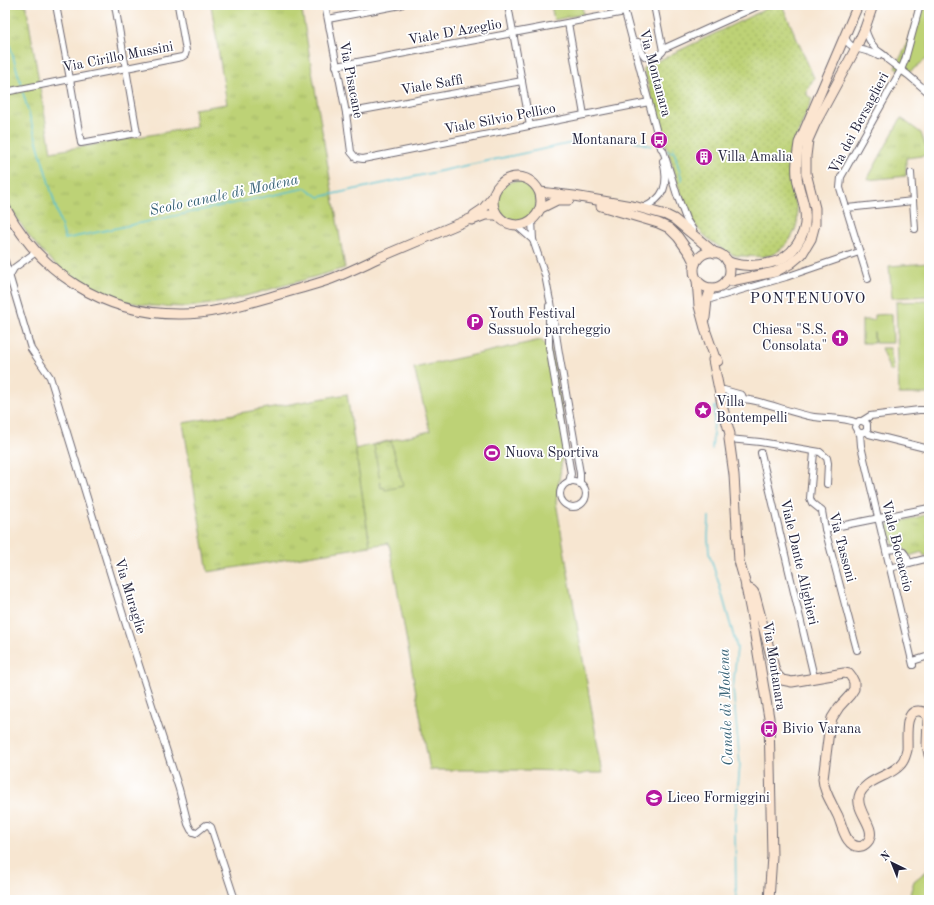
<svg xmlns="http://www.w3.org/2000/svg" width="934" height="905" font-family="'Old Standard TT',serif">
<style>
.grass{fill:#bdd276;stroke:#707a58}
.park{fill:url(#park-tufts);stroke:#707a58}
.garden{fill:url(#garden-dots);stroke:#707a58}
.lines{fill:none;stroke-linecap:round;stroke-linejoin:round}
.stream{stroke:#56c2cf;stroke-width:1.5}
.street-casing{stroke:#6d6770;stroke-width:8}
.secondary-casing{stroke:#6d6770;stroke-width:11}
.street{stroke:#fff;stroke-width:6}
.secondary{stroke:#fce5d0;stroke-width:9}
.labels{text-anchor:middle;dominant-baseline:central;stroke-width:3.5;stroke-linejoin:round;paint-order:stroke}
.street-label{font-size:14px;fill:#22223b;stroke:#fff}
.poi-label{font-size:14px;fill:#22223b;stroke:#fff;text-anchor:start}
.water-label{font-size:15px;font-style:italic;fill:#376276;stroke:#fff}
.neighbourhood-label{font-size:15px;letter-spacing:1px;fill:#22223b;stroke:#fff}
</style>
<defs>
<pattern id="park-tufts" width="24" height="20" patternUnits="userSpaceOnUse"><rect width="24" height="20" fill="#bdd276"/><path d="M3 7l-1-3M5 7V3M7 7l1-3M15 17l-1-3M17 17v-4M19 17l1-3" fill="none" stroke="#a2b467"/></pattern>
<pattern id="garden-dots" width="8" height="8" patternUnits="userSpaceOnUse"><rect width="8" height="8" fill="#bdd276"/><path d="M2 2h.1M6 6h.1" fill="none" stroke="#a2b467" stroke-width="1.8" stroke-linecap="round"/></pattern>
</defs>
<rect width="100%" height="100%" fill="#fff"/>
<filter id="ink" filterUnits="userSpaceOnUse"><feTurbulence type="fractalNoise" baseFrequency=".025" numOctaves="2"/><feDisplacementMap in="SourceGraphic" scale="8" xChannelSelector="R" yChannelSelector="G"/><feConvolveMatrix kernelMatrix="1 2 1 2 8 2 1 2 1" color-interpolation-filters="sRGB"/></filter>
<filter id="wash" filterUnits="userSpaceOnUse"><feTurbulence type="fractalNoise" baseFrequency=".012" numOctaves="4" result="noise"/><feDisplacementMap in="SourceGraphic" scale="16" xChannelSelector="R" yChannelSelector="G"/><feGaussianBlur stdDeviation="0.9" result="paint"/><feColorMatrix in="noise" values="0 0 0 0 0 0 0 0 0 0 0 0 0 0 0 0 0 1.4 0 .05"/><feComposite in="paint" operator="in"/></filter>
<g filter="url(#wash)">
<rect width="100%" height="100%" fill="#f7e6d1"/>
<g class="grass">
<path d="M921 5H929V57L907 74 895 67 906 47Z"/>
<circle cx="517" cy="201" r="20"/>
<path d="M929 263V296L892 298 889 266Z"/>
<path d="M929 301V394H899L896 302Z"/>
<path d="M892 314 893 343H875L874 332V343H862V320H874V315Z"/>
<path d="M541 340 551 350 566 432 556 502 598 747 603 773H587L578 775 560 771 526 770H430L389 543 370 546 355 449 430 431 414 368Z"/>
<path d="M929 869V900H908L914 881Z"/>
</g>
<g class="park">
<path d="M5 5H26L51 152 196 127 194 109 227 104 211 5H301L345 268 300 281 224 302 188 307 151 306 118 300 93 289 68 275 46 256 29 236 11 209 5 192Z"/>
<path d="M551 5H582L583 14 554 20Z"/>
<path d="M901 118 921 133 929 155 906 158V176L867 180Z"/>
<path d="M881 348H890L894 371H890Z"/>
<path d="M347 394 370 546 208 572 183 423Z"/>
<path d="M391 441 403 486 385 490 384 487 381 488 374 445Z"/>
<path d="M929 514V555L924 556 922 552 909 556C905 548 902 548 894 547L887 525Z"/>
</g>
<path class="garden" d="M774 5H782L814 78 807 90V95L812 99C804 121 792 142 791 166 790 181 795 196 797 211 800 229 788 248 771 255 761 258 750 256 741 256 732 256 728 252 721 248 704 237 694 227 685 208L643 68Z"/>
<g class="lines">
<g class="stream">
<path d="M5 29 21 84"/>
<path d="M23 93 65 239 306 188 319 197 572 143 614 139 632 140 651 146"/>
<path d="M673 147 682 180"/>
<path d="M667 151 674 152"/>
<path d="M712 449 715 406"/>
<path d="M709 517 708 538 709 553 719 584 737 648 733 689 740 764 735 821 736 900"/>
</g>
</g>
</g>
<g filter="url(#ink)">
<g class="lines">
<defs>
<g id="street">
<path d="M56 5 70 79 81 143 137 133 115 5"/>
<path d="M325 5 346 113 351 152 356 158 363 159 649 102"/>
<path d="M508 5 530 126"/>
<path d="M623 5 661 148 663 150 677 195 686 219 693 230V235"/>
<path d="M328 19 401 5"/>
<path d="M568 23 584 115"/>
<path d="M865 28C867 36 870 43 876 49 880 53 886 55 888 60L908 75 929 93"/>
<path d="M845 34C846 52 868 48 878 56"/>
<path d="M632 41 638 42C642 51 642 61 655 57 659 55 661 54 663 51L654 5"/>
<path d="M663 49 760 5"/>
<path d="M336 66 513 33 625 12"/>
<path d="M5 92 182 57 185 55 186 51 178 5"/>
<path d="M346 113 522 81"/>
<path d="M911 173 915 229"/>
<path d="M642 208C665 199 669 184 663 161"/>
<path d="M847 208 913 201"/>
<path d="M532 220 533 240 545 275 550 301 551 302 559 353 580 473V484"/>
<path d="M516 225 533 240"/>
<path d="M5 261 31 349 50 377 127 628 179 789 188 824 191 830 193 832 196 833 206 825H208L211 827 235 900"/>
<path d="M10 275 14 268 36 252"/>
<path d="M868 279 840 188 841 177 901 70 905 60 920 5"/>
<path d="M707 300 786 277 859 252"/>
<path d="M549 306V347L571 474 569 482"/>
<path d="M724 390 742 395 743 398"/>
<path d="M721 399C753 394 783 412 814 417 828 419 844 417 857 423L859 421H863L867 424V430C864 433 862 434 858 432L855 427 857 423"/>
<path d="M862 421 870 416 919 410H929"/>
<path d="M867 430 869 434 929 449"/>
<path d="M860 433 861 446 913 665"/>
<path d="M729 439 760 442 820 452 827 458 828 463 827 484"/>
<path d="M814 452 810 498 812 503 822 511 825 529 857 650"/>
<path d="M761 453 814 677"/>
<circle cx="573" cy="494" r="13"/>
<path d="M825 529 929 508"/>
<path d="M886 550C900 548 904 548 909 563L890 568"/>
<path d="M909 563 929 558"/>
<path d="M913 661 929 656"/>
</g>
<g id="secondary">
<circle cx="517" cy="201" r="24"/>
<path d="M540 192 574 196 637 207 666 215 674 219 715 253"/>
<path d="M601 206 658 223 669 228 678 237 690 254 695 264"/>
<path d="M5 207C40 273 103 314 178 314 207 315 242 305 270 297 290 291 311 286 331 279 347 273 363 265 378 258 409 245 439 232 470 219L472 220 485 215H497"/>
<path d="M541 208 557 200H569"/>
<path d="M474 215 483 209 493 197"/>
<circle cx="712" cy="270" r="18"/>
<path d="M727 261C740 267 756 266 770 263 792 259 808 235 805 212 804 200 798 189 797 176 796 165 797 154 799 143L858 5"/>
<path d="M697 280 699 306 706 332 715 358 717 359 718 361"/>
<path d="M726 281H731L775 272 790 264 802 254 811 239 815 224V208L806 173V156L808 140 816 122 856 48 865 28 873 5"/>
<path d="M705 318 707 300 711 288"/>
<path d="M715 358 713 360 723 409 730 434 729 439 734 475 739 561 745 582 751 612 769 718 772 856 769 900"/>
<path d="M746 588C751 589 753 590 755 595L775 671 778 676 782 680 792 682 844 673 849 674 852 678 854 682V689L850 695 839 707 832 718 829 731 823 779C824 793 832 803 838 816 842 825 846 850 862 846 865 845 867 843 869 840 876 827 856 812 859 797 863 778 894 777 903 761 905 758 906 754 907 750 908 740 903 710 919 711 924 711 926 714 928 717L927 745 929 755"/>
</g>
</defs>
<use href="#street" class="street-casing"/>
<use href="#secondary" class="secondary-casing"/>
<use href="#street" class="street"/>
<use href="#secondary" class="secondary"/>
</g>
</g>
<defs>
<symbol id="bus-disc" viewBox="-11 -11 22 22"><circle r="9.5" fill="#b5179e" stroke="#fff"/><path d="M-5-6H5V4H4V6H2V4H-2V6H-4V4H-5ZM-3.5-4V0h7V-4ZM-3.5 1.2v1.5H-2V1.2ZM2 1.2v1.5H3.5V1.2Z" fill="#fff"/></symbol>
<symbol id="building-disc" viewBox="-11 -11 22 22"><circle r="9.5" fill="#b5179e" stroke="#fff"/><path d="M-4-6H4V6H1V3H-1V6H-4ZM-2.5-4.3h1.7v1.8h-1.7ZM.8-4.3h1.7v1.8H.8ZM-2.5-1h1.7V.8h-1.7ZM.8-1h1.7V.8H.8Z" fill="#fff"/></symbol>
<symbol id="parking-disc" viewBox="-11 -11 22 22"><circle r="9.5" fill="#b5179e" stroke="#fff"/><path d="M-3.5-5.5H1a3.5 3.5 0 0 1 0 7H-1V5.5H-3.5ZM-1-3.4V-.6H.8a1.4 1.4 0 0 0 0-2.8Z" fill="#fff"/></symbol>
<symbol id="church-disc" viewBox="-11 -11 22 22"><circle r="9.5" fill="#b5179e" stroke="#fff"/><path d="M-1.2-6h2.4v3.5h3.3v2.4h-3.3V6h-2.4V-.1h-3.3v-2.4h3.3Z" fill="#fff"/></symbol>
<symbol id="sight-disc" viewBox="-11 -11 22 22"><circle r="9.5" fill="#b5179e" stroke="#fff"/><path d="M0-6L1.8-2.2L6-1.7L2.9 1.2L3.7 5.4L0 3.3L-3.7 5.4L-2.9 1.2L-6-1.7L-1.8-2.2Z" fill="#fff"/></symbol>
<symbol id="stadium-disc" viewBox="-11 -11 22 22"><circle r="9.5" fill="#b5179e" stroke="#fff"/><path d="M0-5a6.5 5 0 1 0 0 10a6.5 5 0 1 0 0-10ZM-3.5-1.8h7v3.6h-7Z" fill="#fff"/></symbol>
<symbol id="school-disc" viewBox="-11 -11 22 22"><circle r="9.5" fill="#b5179e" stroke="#fff"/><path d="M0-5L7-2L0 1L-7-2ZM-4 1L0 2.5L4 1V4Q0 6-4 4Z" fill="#fff"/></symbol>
</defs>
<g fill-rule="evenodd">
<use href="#bus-disc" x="649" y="130" width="20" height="20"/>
<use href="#building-disc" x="694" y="147" width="20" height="20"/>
<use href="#parking-disc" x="465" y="312" width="20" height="20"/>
<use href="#church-disc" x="830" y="328" width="20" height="20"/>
<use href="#sight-disc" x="693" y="400" width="20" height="20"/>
<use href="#stadium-disc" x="482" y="443" width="20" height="20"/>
<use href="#bus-disc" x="759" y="719" width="20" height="20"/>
<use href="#school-disc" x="644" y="788" width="20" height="20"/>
</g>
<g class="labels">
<g class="street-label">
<text transform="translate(455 32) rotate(-10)">Viale D'Azeglio</text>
<text transform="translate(118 57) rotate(-11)">Via Cirillo Mussini</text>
<text transform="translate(655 73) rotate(75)">Via Montanara</text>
<text transform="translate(351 80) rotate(79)">Via Pisacane</text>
<text transform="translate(432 85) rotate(-10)">Viale Saffi</text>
<text transform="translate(500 119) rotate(-11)">Viale Silvio Pellico</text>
<text transform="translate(859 123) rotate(-62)">Via dei Bersaglieri</text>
<text transform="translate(897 546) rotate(76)">Viale Boccaccio</text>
<text transform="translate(842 547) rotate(75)">Via Tassoni</text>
<text transform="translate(799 562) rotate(77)">Viale Dante Alighieri</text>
<text transform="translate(130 596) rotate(73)">Via Muraglie</text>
<text transform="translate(774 666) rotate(81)">Via Montanara</text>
</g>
<g class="poi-label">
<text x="646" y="140" text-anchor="end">Montanara I</text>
<text x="717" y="157">Villa Amalia</text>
<text x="488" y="314">Youth Festival<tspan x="488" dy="16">Sassuolo parcheggio</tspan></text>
<text x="827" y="330" text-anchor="end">Chiesa "S.S.<tspan x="827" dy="16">Consolata"</tspan></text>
<text x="716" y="402">Villa<tspan x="716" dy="16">Bontempelli</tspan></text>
<text x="505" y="453">Nuova Sportiva</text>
<text x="782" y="729">Bivio Varana</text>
<text x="667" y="798">Liceo Formiggini</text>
</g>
<g class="water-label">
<text transform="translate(224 196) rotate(-12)">Scolo canale di Modena</text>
<text transform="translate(727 707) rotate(-92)">Canale di Modena</text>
</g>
<g class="neighbourhood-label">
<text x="808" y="299">PONTENUOVO</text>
</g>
</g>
<rect width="934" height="905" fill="none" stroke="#fff" stroke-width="20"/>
<g transform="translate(892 863) rotate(317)" stroke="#ffffff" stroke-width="3" paint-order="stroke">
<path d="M0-3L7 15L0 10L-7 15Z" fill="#22223b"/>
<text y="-6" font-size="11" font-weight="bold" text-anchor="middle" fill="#22223b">N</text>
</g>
</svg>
